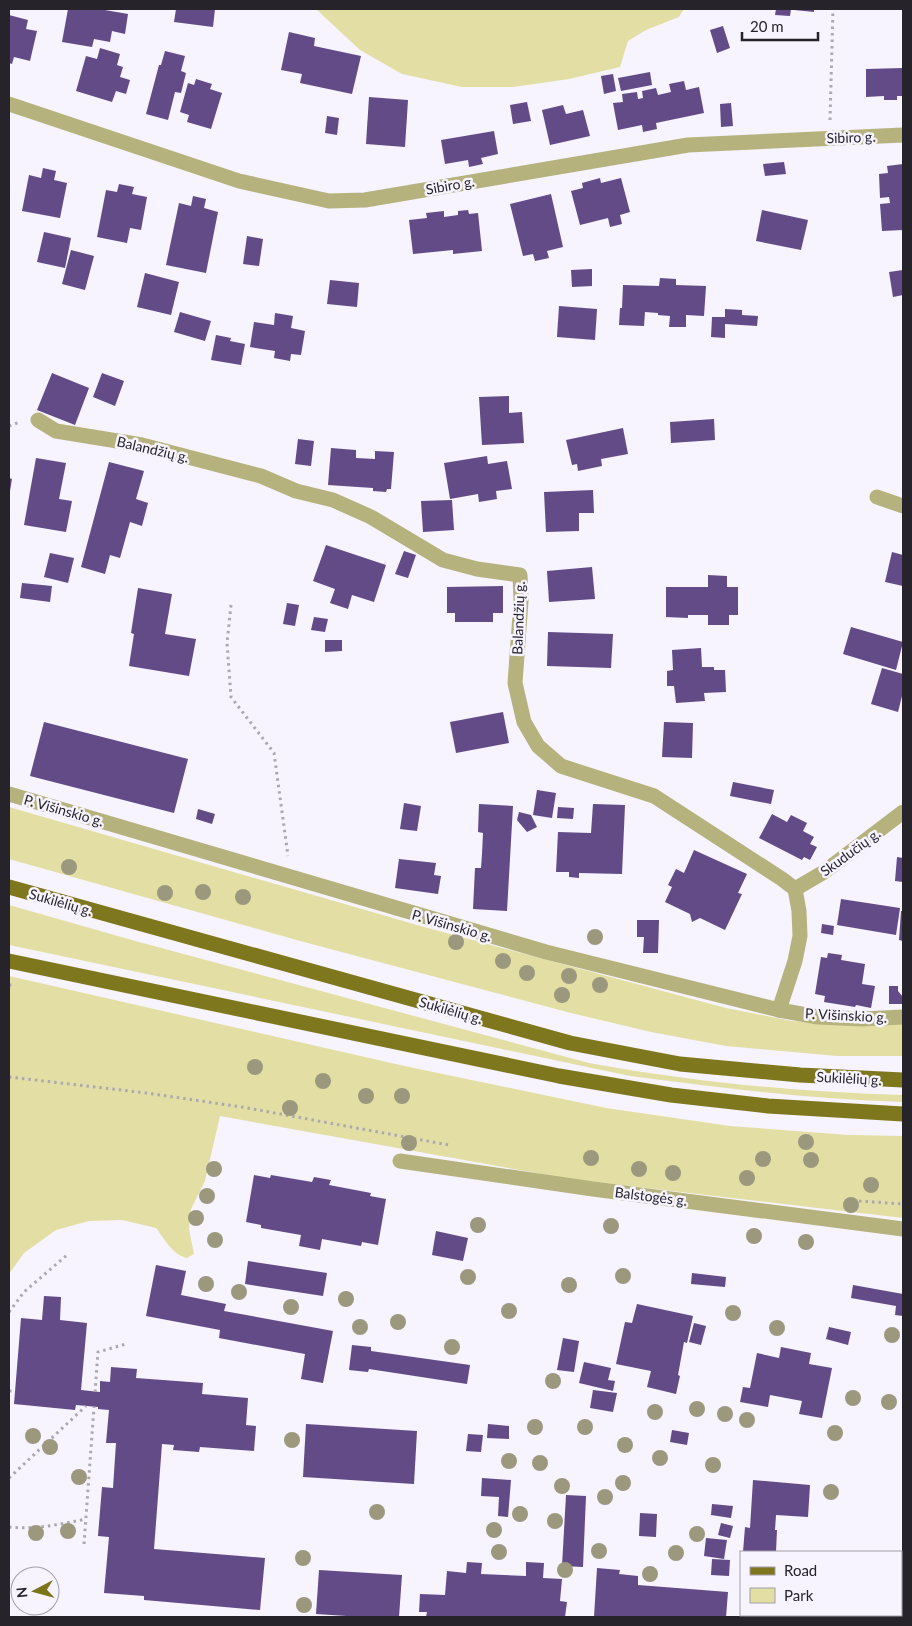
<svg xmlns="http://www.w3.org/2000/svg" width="912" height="1626" font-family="Lato,sans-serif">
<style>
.green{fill:#e3dfa4}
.building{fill:#624b87}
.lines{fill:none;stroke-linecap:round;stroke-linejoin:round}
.path{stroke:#aca8b2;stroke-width:3;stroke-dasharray:2.5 4;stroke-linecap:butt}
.minor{stroke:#b5b27d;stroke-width:15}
.primary{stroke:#7e771d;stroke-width:15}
.tree{fill:#9c987e}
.labels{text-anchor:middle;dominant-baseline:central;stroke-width:5;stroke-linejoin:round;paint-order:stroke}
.street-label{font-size:14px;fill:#26232b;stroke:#f7f3ff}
</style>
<rect width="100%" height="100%" fill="#f7f3ff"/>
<g class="green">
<path d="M316 9H684L679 17 646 30 628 41 620 67 569 79 513 87H462L402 74 360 50Z"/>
<path d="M9 807 424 927 726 1008 792 1021 862 1026 903 1024V1056H837L726 1046 651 1032 571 1013 304 942 9 859Z"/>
<path d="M9 905 139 942 589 1063C693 1082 798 1092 903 1095V1102C812 1099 720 1088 630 1076L9 945Z"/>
<path d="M9 976 409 1067 606 1108 730 1126 849 1135 903 1136V1218L569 1179 220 1116 205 1181 191 1209 189 1229 194 1254 187 1258C173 1255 165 1240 156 1228L122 1220 89 1221 56 1230 24 1253 9 1274Z"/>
</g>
<g class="building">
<path d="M68 9H99L128 14 125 34 112 31 110 42 94 39 92 47 62 42Z"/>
<path d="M176 9H215L213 27 174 22Z"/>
<path d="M776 9H791L790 16 775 15Z"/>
<path d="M794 9H814V12L794 10Z"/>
<path d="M9 15 28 20 26 29 37 31 30 61 14 57 12 64 9 63Z"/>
<path d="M723 26 730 48 717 53 710 30Z"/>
<path d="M289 32 315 38 314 46 361 56 352 94 300 83 302 74 281 70Z"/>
<path d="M100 48 120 54 117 65 123 67 120 77 130 80 126 94 116 91 112 102 76 91 86 56 97 59Z"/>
<path d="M165 51 185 56 181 71 186 73 181 93 175 92 168 120 146 114 159 65H161Z"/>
<path d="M903 68V96H897V100H884V96L866 97V69Z"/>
<path d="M650 72 652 85 621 91 618 78Z"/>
<path d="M613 74 616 91 604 94 601 76Z"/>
<path d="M196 79 212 84 210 89 222 93 211 129 187 122 189 115 180 112 188 83 194 85Z"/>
<path d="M684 81 686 90 699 87 704 113 656 123 657 129 643 132 642 125 618 130 613 103 623 102 622 94 637 92 638 99 643 98 642 91 656 88 658 95 671 92 669 84Z"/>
<path d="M369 97 408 100 405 147 366 144Z"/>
<path d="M527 102 531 121 513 124 510 105Z"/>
<path d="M731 103 733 126 721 127 720 104Z"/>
<path d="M563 105 566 114 583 110 590 136 550 145 542 110Z"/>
<path d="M327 116 339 118 337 135 325 133Z"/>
<path d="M494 131 498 154 481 158 483 164 469 167 468 160 445 164 441 140Z"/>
<path d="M784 162 786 174 765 176 763 164Z"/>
<path d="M903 164V230L882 231 880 204 890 203 889 197 880 198 879 174 888 173 887 166Z"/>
<path d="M43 168 56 171 54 180 67 183 60 218 22 211 29 175 41 178Z"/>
<path d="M600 178 601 183 621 178 630 212 620 215 622 224 610 227 608 218 580 225 571 191 583 188 582 183Z"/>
<path d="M119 184 134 187 132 194 147 197 141 230 130 228 127 243 97 237 106 190 117 192Z"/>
<path d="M551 194 563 247 547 251 549 258 535 261 533 254 523 256 510 204Z"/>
<path d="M193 196 206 199 204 208 218 212 206 273 166 265 179 203 191 206Z"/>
<path d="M468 210 469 214 478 213 482 251 453 254V250L413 254 409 220 427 218 426 213 444 211V217L458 215V211Z"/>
<path d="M762 210 808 220 801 250 756 241Z"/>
<path d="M44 232 71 238 65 268 37 262Z"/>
<path d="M247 236 263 239 259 266 243 264Z"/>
<path d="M71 250 94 256 85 290 62 284Z"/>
<path d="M592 269V286L572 287 571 270Z"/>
<path d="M903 270V295L893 297 889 272Z"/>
<path d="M145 273 179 282 171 315 137 307Z"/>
<path d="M660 278 676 279V285L706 286 704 316 686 315V327H669L670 316 658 315V313L645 312 644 326 619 325 620 308H622L623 285 659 286Z"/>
<path d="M330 280 359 283 357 307 327 304Z"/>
<path d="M559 306 597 309 595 340 557 337Z"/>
<path d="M725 309 742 310V315L758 316 757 326 725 324V338L711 337 712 317H725Z"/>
<path d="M180 312 211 321 205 341 174 332Z"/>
<path d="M275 313 293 316 291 328 305 331 301 355 291 354 290 361 274 358 275 351 250 347 254 322 274 325Z"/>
<path d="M216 335 231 338 230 341 245 344 241 365 211 360Z"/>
<path d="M52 373 89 388 75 425 37 410Z"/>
<path d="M102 373 124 381 115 406 93 397Z"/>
<path d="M509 396V413L522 412 524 443 482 445 479 397Z"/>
<path d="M714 419 715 440 671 443 670 422Z"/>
<path d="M623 428 628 454 601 459 602 466 578 471 577 464 572 465 566 440Z"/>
<path d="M298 439 314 441 311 466 295 464Z"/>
<path d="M331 448 356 450V458L375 459V451L394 452 391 489H387L386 492 373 491V488L328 485Z"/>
<path d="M487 456 488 464 507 461 512 489 496 491 497 499 479 502 478 494 450 499 444 463Z"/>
<path d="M36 458 66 463 59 499 72 501 66 532 24 525Z"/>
<path d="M109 462 144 471 136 499 148 503 142 526 130 522 120 558 110 555 105 574 81 567Z"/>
<path d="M9 478 12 479 10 491 9 490Z"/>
<path d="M593 490 594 513H579V531L546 532 544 492Z"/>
<path d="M452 500 454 530 423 532 421 501Z"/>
<path d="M326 545 386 565 374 602 352 595 348 609 330 603 335 589 313 581Z"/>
<path d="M404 551 416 555 408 578 395 574Z"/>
<path d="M892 552 903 555V586L885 582Z"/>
<path d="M50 553 74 558 68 583 44 577Z"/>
<path d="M592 567 595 599 549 602 547 571Z"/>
<path d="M708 575 727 576V587H738V615H729V625H708V615H688V618L666 617V587H708Z"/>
<path d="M22 583 52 586 50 602 20 598Z"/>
<path d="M503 586V613H493V622H455V613H447V587Z"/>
<path d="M138 588 172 594 165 634 196 639 189 676 129 666 134 634 131 633Z"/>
<path d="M287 603 299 605 295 626 283 624Z"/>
<path d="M314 617 328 619 325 632 311 630Z"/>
<path d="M851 627 903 642 896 670 843 654Z"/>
<path d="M548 632 613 634 611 668 547 666Z"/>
<path d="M325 640H342V651L325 652Z"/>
<path d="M701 648 702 667H714V670H725L726 692 704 693 705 701 676 703 674 686H667V671L673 670 672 650Z"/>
<path d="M882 668 903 674V692L898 712 871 704Z"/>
<path d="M503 712 509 743 456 753 450 722Z"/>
<path d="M44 722 188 759 174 813 30 776Z"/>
<path d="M664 722 693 723 692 758 662 757Z"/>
<path d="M733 782 774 790 771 804 730 796Z"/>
<path d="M537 790 556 793 552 818 533 815Z"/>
<path d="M404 803 421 806 417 831 400 829Z"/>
<path d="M479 804 513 806 507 911 473 909 475 868H481L482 854 483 833 478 832Z"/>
<path d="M593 804 625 805 622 874 579 873V878L569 877V872H556L558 832 591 833Z"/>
<path d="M558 807 574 808 573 819 557 818Z"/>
<path d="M198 809 215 814 212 824 196 819Z"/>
<path d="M519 812 531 815 537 827 527 832 517 820Z"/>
<path d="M772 814 787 822 791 815 807 823 803 831 814 837 810 844 817 847 810 860 804 857 802 860 759 838Z"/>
<path d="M694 850 747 874 738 893 742 894 725 930 700 918 692 922 690 914 665 902 672 887 668 885 676 869 684 873Z"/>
<path d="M897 857 903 858V882L895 881Z"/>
<path d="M399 859 436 863 434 875 441 876 438 894 395 888Z"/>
<path d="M841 899 900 908 896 935 837 925Z"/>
<path d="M901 911H903V941L899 940Z"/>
<path d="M637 920H659L658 953H643L644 937H637Z"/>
<path d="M822 924 834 926 833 935 821 933Z"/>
<path d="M828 953 842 955 841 960 865 964 862 984 875 986 871 1008 856 1005 855 1007 824 1002 825 996 815 994 821 957 827 958Z"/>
<path d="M889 986H898V991L903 997V1004H889Z"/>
<path d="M254 1175 270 1178 271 1175 312 1182 314 1177 331 1180 329 1185 371 1193 370 1196 386 1199 378 1245 362 1242 361 1246 322 1239 320 1250 299 1246 301 1235 261 1228V1225L246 1222Z"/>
<path d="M436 1231 468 1238 463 1261 432 1255Z"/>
<path d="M248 1261 327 1273 323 1296 245 1284Z"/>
<path d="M156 1265 186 1271 181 1295 226 1304 224 1311 333 1331 323 1383 301 1379 305 1354 219 1338 220 1330 146 1316Z"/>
<path d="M692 1273 726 1277 725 1287 691 1284Z"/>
<path d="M853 1285 903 1294V1316L895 1315 896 1306 851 1298Z"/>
<path d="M44 1296 61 1297 60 1320 87 1323 81 1390 100 1392V1381L110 1382 111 1367 137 1369 136 1378 203 1383 202 1394 248 1398 246 1425 256 1426 254 1451 200 1447 199 1452 173 1450 174 1445 162 1444 154 1549 265 1558 260 1610 144 1600V1596L104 1593 109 1537 98 1536 102 1487 113 1488 116 1443H106L109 1410 98 1409V1407L76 1405 75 1410 14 1404 21 1318 42 1320Z"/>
<path d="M637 1304 693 1316 687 1343 684 1342 678 1375 680 1376 676 1394 647 1387 651 1371 616 1364 625 1322 632 1323Z"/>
<path d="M694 1323 706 1326 701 1345 689 1342Z"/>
<path d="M829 1327 851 1332 848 1345 826 1339Z"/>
<path d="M563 1338 579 1341 574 1372 557 1370Z"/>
<path d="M352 1345 371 1347V1351L470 1365 467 1384 369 1369 368 1372 349 1370Z"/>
<path d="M781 1347 811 1353 809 1364 832 1368 822 1418 799 1414 802 1401 770 1395 768 1407 740 1402 743 1387 750 1388 757 1353 779 1358Z"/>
<path d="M584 1362 611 1368 608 1380 615 1381 613 1391 579 1383Z"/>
<path d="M593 1390 617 1393 613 1412 590 1408Z"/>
<path d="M306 1424 417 1431 414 1484 303 1477Z"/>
<path d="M488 1424 509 1426V1439L487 1438Z"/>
<path d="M672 1430 689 1433 687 1445 670 1442Z"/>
<path d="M468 1434 483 1435 481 1452 466 1451Z"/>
<path d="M482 1478 511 1480 508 1517 498 1516 499 1497 481 1496Z"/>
<path d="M753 1480 810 1485 808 1517 776 1515 775 1530H777L776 1552H743L745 1527 750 1528Z"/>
<path d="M566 1495 586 1496 583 1567 562 1566Z"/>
<path d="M712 1504 733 1506 731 1518 711 1515Z"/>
<path d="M640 1513 657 1514 656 1537 639 1536Z"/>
<path d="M721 1523 733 1526 730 1538 718 1535Z"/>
<path d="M706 1538 727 1540 724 1559 704 1556Z"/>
<path d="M712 1559 730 1560 729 1576 711 1575Z"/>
<path d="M467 1562 482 1563 481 1574 526 1576V1562L544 1563 543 1578 562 1579 560 1601 567 1602 565 1617H426L427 1612H419L420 1594 445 1595 447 1571 466 1573Z"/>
<path d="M597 1568 620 1570 619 1574 638 1576V1585L728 1592 726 1617H594Z"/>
<path d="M319 1570 402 1575 399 1617H362L316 1614Z"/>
<path d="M901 1586H903V1617H843V1615H901Z"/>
<path d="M752 1615H815V1617H751Z"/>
<rect x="818" y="1615" width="13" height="2"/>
</g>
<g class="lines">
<g class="path">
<path d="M830 120 833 9"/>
<path d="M9 426 20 422"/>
<path d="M231 605 227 643 231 697 274 753 288 856"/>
<path d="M9 985H12"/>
<path d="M9 1077 146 1093 242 1107 449 1145"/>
<path d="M859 1201 903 1204"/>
<path d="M9 1312 24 1292 67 1255"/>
<path d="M9 1391H15"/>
<path d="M95 1392 98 1352 126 1344"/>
<path d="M9 1478 86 1406"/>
<path d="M9 1527C35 1530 61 1524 86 1519"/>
<path d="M84 1544 94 1407"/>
</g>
<g class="minor">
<path d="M9 104 239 181 329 201 365 200 688 145 903 135"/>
<path d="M38 420 56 431 142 445 261 476 296 491 333 500 371 517 443 560 477 569 520 575 521 601 515 683 524 722 538 746 561 766 654 796 782 879 795 889 799 911 800 936 795 961 779 1010"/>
<path d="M877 497 903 506"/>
<path d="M9 794 546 952 779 1010 818 1017 862 1019 903 1017"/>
<path d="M795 889 824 872 903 812"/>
<path d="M400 1161 593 1189 903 1229"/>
</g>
<g class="primary">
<path d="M9 887 570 1043 680 1064 800 1075 903 1080"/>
<path d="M9 961 559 1076 671 1095 768 1106 903 1114"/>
</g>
</g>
<g class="tree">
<circle cx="69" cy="867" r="8"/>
<circle cx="203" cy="892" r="8"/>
<circle cx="165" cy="893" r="8"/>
<circle cx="243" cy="897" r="8"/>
<circle cx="595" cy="937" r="8"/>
<circle cx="456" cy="942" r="8"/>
<circle cx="503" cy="961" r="8"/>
<circle cx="527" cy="973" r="8"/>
<circle cx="569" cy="976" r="8"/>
<circle cx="600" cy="985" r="8"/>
<circle cx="562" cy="995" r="8"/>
<circle cx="255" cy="1067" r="8"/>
<circle cx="323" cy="1081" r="8"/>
<circle cx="366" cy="1096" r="8"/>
<circle cx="402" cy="1096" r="8"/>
<circle cx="290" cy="1108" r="8"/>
<circle cx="806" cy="1142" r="8"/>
<circle cx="409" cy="1143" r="8"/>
<circle cx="591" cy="1158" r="8"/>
<circle cx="763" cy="1159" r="8"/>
<circle cx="811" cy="1160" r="8"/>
<circle cx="214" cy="1169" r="8"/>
<circle cx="639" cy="1169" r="8"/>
<circle cx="673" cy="1173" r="8"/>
<circle cx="747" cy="1178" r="8"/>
<circle cx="871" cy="1185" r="8"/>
<circle cx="207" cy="1196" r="8"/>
<circle cx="851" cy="1205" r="8"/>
<circle cx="196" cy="1218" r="8"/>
<circle cx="478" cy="1225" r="8"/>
<circle cx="611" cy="1226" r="8"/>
<circle cx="754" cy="1236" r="8"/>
<circle cx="215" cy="1240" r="8"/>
<circle cx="806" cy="1242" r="8"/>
<circle cx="623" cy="1276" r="8"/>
<circle cx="468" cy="1277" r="8"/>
<circle cx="206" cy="1284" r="8"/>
<circle cx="569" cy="1285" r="8"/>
<circle cx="239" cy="1292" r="8"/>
<circle cx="346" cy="1299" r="8"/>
<circle cx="291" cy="1307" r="8"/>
<circle cx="509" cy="1311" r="8"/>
<circle cx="733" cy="1313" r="8"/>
<circle cx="398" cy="1322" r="8"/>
<circle cx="360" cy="1327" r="8"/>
<circle cx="777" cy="1328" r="8"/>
<circle cx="892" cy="1335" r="8"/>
<circle cx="452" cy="1347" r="8"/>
<circle cx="553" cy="1381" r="8"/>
<circle cx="853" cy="1398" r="8"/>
<circle cx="889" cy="1402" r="8"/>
<circle cx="697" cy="1409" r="8"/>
<circle cx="655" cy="1412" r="8"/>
<circle cx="725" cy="1414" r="8"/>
<circle cx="747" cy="1420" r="8"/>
<circle cx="535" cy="1427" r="8"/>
<circle cx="585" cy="1427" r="8"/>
<circle cx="835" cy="1433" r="8"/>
<circle cx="33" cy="1436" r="8"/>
<circle cx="292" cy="1440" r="8"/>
<circle cx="625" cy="1445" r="8"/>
<circle cx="50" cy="1447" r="8"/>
<circle cx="660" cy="1458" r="8"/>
<circle cx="509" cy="1461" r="8"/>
<circle cx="540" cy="1463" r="8"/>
<circle cx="713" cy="1465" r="8"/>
<circle cx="79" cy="1477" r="8"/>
<circle cx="623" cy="1483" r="8"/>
<circle cx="562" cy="1486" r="8"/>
<circle cx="831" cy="1492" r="8"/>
<circle cx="605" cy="1497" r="8"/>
<circle cx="377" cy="1512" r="8"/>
<circle cx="520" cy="1514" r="8"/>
<circle cx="555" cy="1521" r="8"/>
<circle cx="494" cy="1530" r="8"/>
<circle cx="68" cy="1531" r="8"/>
<circle cx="36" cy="1533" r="8"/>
<circle cx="697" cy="1534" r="8"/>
<circle cx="599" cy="1551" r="8"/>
<circle cx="499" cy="1552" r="8"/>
<circle cx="676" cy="1553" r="8"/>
<circle cx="303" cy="1558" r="8"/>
<circle cx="565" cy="1570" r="8"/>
<circle cx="650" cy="1574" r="8"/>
<circle cx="304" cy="1605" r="8"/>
</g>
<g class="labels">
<g class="street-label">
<text transform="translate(851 137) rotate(-2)">Sibiro g.</text>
<text transform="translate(450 185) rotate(-10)">Sibiro g.</text>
<text transform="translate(153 449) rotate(13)">Balandžių g.</text>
<text transform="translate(518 618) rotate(-88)">Balandžių g.</text>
<text transform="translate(64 810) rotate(16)">P. Višinskio g.</text>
<text transform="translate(850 852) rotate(-36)">Skudučių g.</text>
<text transform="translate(61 902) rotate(16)">Sukilėlių g.</text>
<text transform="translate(452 925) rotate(16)">P. Višinskio g.</text>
<text transform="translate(451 1010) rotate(16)">Sukilėlių g.</text>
<text transform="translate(846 1015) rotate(3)">P. Višinskio g.</text>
<text transform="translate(849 1078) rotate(3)">Sukilėlių g.</text>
<text transform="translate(651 1196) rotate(7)">Balstogės g.</text>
</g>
</g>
<rect width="912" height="1626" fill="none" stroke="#26232b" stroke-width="20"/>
<rect x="740" y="1551" width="162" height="65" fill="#f7f3ff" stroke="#a3a0aa"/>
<rect x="750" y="1567" width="25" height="8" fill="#7e771d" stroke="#a3a0aa"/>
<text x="784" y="1576" font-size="15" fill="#26232b">Road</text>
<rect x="750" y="1588" width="25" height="15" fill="#e3dfa4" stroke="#a3a0aa"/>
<text x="784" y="1601" font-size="15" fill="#26232b">Park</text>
<g transform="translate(35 1591) rotate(264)"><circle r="24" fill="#f7f3ff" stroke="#a3a0aa"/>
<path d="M0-4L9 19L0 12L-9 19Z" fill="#7b7418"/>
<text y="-8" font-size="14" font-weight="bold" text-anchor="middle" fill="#26232b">N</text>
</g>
<path d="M742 32v8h76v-8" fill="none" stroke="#26232b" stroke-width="2.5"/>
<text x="750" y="32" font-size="15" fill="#26232b" stroke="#f7f3ff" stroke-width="4" paint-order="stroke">20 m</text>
</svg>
